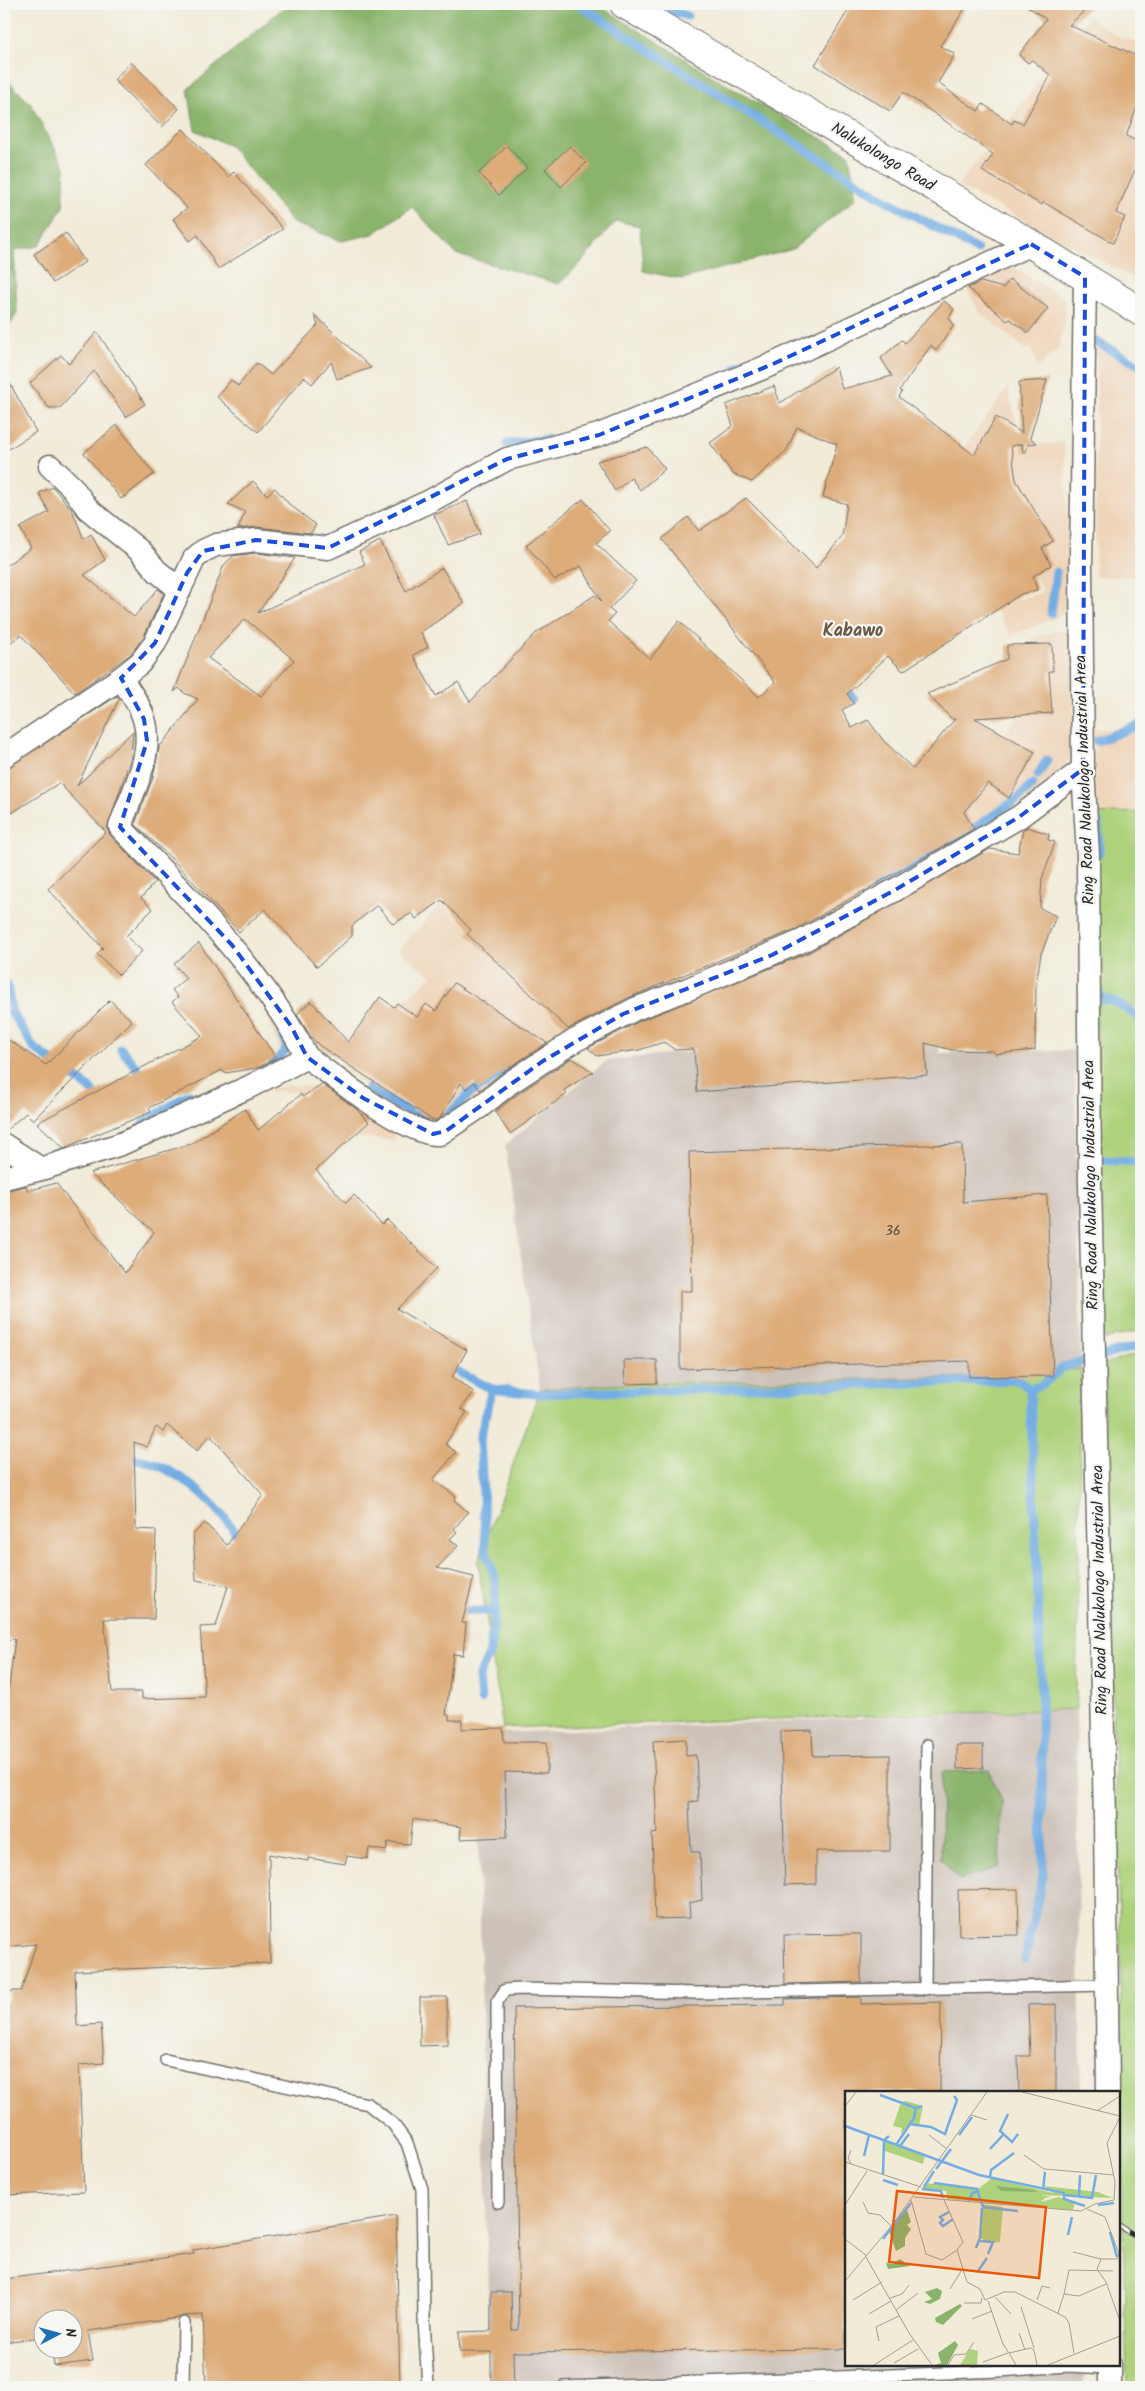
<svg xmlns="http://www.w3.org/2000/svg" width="1145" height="2391" font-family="Kalam,sans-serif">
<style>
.built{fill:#efd6bb}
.industrial{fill:#cdc2b9}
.green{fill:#aed27c;stroke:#6c7e54}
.forest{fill:#8ab46c;stroke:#5a704c}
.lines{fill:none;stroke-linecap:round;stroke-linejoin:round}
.stream{stroke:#73ade3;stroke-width:9}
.building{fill:#ddac79;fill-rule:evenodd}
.lane-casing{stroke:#706e68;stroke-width:14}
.street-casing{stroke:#706e68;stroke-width:25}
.secondary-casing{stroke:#706e68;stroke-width:30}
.lane{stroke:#fff;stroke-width:11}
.street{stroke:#fff;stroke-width:22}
.secondary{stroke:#fff;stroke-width:28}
.rail-casing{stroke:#2b2b2b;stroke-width:5.5}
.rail{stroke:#f6f6f2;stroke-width:4;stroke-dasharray:11;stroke-linecap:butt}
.marked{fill:none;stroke:#1d4ed8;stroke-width:4;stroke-dasharray:10 6;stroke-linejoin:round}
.labels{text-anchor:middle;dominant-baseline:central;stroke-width:4.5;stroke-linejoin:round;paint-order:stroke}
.number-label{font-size:14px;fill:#584b3e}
.street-label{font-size:16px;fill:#2b2b2b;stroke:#f6f6f2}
.neighbourhood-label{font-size:18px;font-weight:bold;fill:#695846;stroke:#f6f6f2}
.inset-river{fill:none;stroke:#73ade3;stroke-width:2.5}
.inset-road{fill:none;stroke:#a29e93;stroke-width:1}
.view{fill:#e8590c;fill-opacity:0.15;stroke:#e8590c;stroke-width:2.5}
.inset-edge{fill:none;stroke:#2b2b2b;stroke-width:2.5}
</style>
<rect width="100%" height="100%" fill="#f6f6f2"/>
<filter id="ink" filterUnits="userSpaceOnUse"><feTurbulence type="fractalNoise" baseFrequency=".02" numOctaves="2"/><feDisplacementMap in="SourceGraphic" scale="10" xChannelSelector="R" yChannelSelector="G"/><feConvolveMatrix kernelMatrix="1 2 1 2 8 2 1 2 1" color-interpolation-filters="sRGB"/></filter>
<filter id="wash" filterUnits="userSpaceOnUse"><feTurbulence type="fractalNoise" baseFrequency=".0096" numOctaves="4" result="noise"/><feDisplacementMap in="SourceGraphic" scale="20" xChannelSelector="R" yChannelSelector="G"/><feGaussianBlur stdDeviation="1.12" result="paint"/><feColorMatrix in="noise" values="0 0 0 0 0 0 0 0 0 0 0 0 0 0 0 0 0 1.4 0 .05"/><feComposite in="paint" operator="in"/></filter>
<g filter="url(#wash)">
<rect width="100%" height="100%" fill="#f1ebd8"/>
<g class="built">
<path d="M1089 17 1119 37 1141 43V275L1138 280 958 186Z"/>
<path d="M1010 265 1065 299 1066 318 1058 349 1037 368 1031 347 1027 350 979 312 963 282Z"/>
<path d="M1097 348 1141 369V576L1095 577Z"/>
<path d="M1008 387 1021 446 1064 442 1072 611 1011 636 993 606 1043 592 965 447Z"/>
<path d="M1074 625 1073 728 1070 759 1036 792 1003 818 802 935 762 896 917 774 929 741 968 769 1003 737 1030 697 1036 674 1028 640Z"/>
<path d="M1094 729H1141V812L1095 814Z"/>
<path d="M518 871 737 878 793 938 691 983 639 927 684 985 530 1056 439 1129 392 1104 341 1068 348 1046 432 976 398 950 441 904 468 928Z"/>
<path d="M262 1001 289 1040V1052L283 1060Z"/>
<path d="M290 1085 324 1088 346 1097 372 1111 397 1140 348 1137 346 1097 266 1090Z"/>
</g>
<g class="industrial">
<path d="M936 1033 940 1053 1074 1050 1081 1369 969 1377 657 1383 540 1389 505 1145 606 1061 744 1045Z"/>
<path d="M1076 1709 1081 2092H846V2365H1084V2387H490L476 1734Z"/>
</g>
<g class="green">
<path d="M1141 812V1330L1105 1339 1096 997 1095 814Z"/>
<path d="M1141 1353V2387H1127L1122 2190 1120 1944 1103 1364Z"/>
<path d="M1081 1369 1076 1709 503 1728 478 1562 540 1389 625 1384 969 1377Z"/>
</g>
<g class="forest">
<path d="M288 4H596L735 90 849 154 856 198 793 249 682 279 643 271 640 226 616 221 579 265 559 284 456 254 412 207 373 234 342 241 293 223 230 146 195 130 188 89Z"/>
<path d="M4 77 30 103 65 167 63 207 39 246 14 250 17 313 4 336Z"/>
<path d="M989 1770 1002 1801 999 1867 959 1880 941 1859 942 1772Z"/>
</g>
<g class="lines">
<g class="stream">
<path d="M577 4 877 195 977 250"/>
<path d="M658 4 668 10 687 16"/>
<path d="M1089 338 1141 366"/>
<path d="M736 367 782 348"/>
<path d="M507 444 547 439"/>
<path d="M1051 613 1056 572"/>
<path d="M841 687 842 686 854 699"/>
<path d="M1097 741 1141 724"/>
<path d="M1038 775 1047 760"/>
<path d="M1098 822 1099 854"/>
<path d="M875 889 955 842 1020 797 1033 784"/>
<path d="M4 982 7 985 12 1013 34 1048 88 1087 101 1100"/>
<path d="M1099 990 1100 999 1114 1001 1141 1019"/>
<path d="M121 1049 145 1078"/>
<path d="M272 1066 287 1048 282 1033"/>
<path d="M368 1089 426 1122"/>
<path d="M143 1124 189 1094"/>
<path d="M440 1124 470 1093 522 1062"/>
<path d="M45 1155 63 1150"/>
<path d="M1102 1160 1141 1162"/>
<path d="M446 1366 492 1389 536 1394 1018 1380 1030 1389"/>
<path d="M124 1458C166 1457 216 1501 236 1534"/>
<path d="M455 1611H495V1577L486 1552 480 1438 492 1389"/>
<path d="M481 1700 479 1676 490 1652 495 1611"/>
<path d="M1025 1959 1043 1875 1041 1681 1030 1389 1042 1385 1063 1367 1141 1345"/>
</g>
</g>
<g id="blocks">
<g class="building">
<path d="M852 4H968L940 46 955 54 938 83 978 111 983 104 1012 124 1014 120 1023 124 1050 75 1032 60 1028 63 1019 55 1046 19 1024 4H1092L1069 25 1141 58V97L1126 136 1141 143V156L1116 213 1125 217 1113 243 1043 202 1042 205 982 171 993 154 903 92 890 111 815 65Z"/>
<path d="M131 62 179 109 162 127 114 80Z"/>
<path d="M183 129 228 177 234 172 283 229 218 269 198 235 190 241 173 219 187 208 146 165Z"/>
<path d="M507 146 527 168 499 195 479 173Z"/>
<path d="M570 146 586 163 561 187 545 169Z"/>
<path d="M66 233 85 262 53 283 34 254Z"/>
<path d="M1010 279 1048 308 1028 333 1010 319 1007 321 968 288 981 282 1003 288Z"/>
<path d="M944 301 954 309 949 318 954 325 936 351 931 345 900 390 902 392 899 397 974 455 996 417 1022 433 1019 382 1047 380 1030 438 1037 443 1028 444 1026 452H1023L1022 444 1011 446 1016 480 1053 541 1042 548 1051 565 1033 576 1037 590 1021 594 903 671 888 656 847 694 854 703 842 710 852 728 868 720 883 740 913 769 955 719H952L927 694 1007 659V645L1052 644 1053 671H1049L1052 713 975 718 1035 752 1009 798 988 783 964 812 974 829 796 929 630 997 568 1029 467 934 471 930 442 900 416 919 412 913 393 924 377 905 352 926V936L317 967 265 909 239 932 174 861 135 824 153 778 159 748 198 699 184 693 179 688 174 692 224 565 233 556 256 553 295 558 258 613 365 564 359 552 380 541 406 591 442 568 464 603 421 632 428 647 413 655 436 696 458 682 470 702 535 634 595 595 602 602 581 566 555 580 526 545 583 499 610 531 596 543 636 581 609 609 615 614 608 621 650 659 679 621 759 697 775 682 662 539 688 517 699 531 746 498 816 568 842 537 847 504 823 497 837 444 797 427 787 450 752 482 733 474 710 443 733 426 726 405 774 386 780 403 836 367 842 389 892 376 881 358 902 340 905 343ZM245 619 294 660 261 696 208 658Z"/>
<path d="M314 314 371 368 337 379 331 362 312 384 304 377 258 432 217 397 231 380 238 386 257 363 271 375 318 325Z"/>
<path d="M97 332 145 404 126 417 94 371 60 408H49L30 383 61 355 69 364Z"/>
<path d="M4 372 36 432 4 452Z"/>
<path d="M117 425 154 474 121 499 84 453Z"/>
<path d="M647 447 665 469 640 490 631 478 615 491 597 461Z"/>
<path d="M253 481 267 495 275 488 289 504 316 525 311 533 257 527 238 529 245 512 228 504Z"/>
<path d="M53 487 72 510 84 539 91 534 105 560 84 575 134 617 158 589 164 593 144 636 131 654 75 693 21 635 4 647V567L31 548 20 528 49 512 39 493Z"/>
<path d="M467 501 480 534 448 545 434 515Z"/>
<path d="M117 696 119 699 77 786 133 731 131 757 107 829 111 836 155 882 141 898 153 909 126 936 142 951 119 975 97 954 103 948 48 889 106 832 59 783 4 818V770Z"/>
<path d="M1027 827 1049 834 1048 840 1055 842 1042 879 1040 908 1056 916 1041 954 1036 984 1035 1050 995 1054 993 1051 952 1050 925 1043 927 1075 697 1092 694 1049 675 1050 664 1042 639 1050 597 1056 588 1048 640 1021 808 953 990 849 1018 853 1023 830Z"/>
<path d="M199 943 276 1058 257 1068 225 1073 222 1070 149 1108 151 1112 64 1148 37 1123 202 1036 172 1002 178 997 172 990 186 978 174 964Z"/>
<path d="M454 983 547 1043 504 1071 480 1090 474 1082 466 1089 461 1083 440 1118 436 1120H432L320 1046 311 1037 297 1014 311 1001 348 1042 380 997 394 1007 397 1003 417 1017 426 1004 436 1011Z"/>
<path d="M110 1000 132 1021 33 1120 26 1113 4 1132V1037L46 1065Z"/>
<path d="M572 1058 593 1072 564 1090 567 1094 510 1134 495 1112 519 1093Z"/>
<path d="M322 1084 354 1107 369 1122 316 1170 346 1203 354 1195 382 1225 387 1220 437 1268 397 1309 467 1350 452 1377 474 1392 461 1409 467 1412 445 1444 456 1452 433 1480 456 1496 454 1500 468 1512 454 1529 457 1532 450 1539 458 1546 437 1568 474 1577 462 1623H466L463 1655 453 1654 446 1715H449V1720H462V1729L503 1728 504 1742H547V1773L505 1772 507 1837 460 1839 461 1827 413 1819 410 1844 388 1842 386 1851 369 1848 367 1859 347 1856 345 1864 308 1858V1861L269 1854 270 1963 75 1971 77 2026 101 2024 104 2063 79 2065 84 2192 4 2195V2008L11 1991H21L36 1944 4 1947V1687L9 1686 15 1639 4 1640V1191L26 1186 28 1191 56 1183 125 1273 154 1232 90 1173 191 1144 245 1109 258 1130 301 1094 302 1097ZM167 1425 197 1451 210 1435 263 1495 227 1545 205 1523 193 1534 196 1580 228 1586 216 1626 200 1627 205 1697 142 1699V1692H112L104 1619H154L156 1530 136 1529 134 1442 147 1447 156 1427 163 1432Z"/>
<path d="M962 1144 963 1202 1047 1195 1053 1376 969 1377V1361L680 1369V1291H692L689 1152Z"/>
<path d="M624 1360H657V1383L625 1384Z"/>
<path d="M812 1730 813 1756 890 1755V1851H816V1884L785 1885 781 1731Z"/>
<path d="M686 1739V1756L696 1755 698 1801 689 1802 691 1852H700L702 1900 689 1903 690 1918 655 1919 652 1834 657 1833 653 1741Z"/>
<path d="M957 1745H983V1768L957 1769Z"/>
<path d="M1018 1889 1019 1935 959 1936 958 1890Z"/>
<path d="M861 1934V1982L785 1984 784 1935Z"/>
<path d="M420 1997H447V2045L420 2046Z"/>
<path d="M861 1997V2004L941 2002 940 2092H846V2349L513 2352 514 2387H491V2352H460L459 2332 491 2331V2292H511L512 2330H519L514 2008 785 2005V1999Z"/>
<path d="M1056 2004V2092H1019L1018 2056H1030L1028 2005Z"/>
<path d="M396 2216 400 2387H206L203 2315 184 2316 178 2318 88 2331 93 2361 54 2366 52 2348H72V2318H42V2337L4 2342V2279L194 2254 193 2250Z"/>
</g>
</g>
</g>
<g filter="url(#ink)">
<use href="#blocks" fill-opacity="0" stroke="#706e68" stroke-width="1"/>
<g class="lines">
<defs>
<g id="lane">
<path d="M925 1989 927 1745"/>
<path d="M166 2060 368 2104 393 2124 407 2143 422 2189 424 2319 428 2387"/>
<path d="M498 2202 497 2002 505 1990 520 1989 696 1993 1107 1985"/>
<path d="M183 2387 184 2323"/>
<path d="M563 2387 999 2371 1067 2366 1110 2368"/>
</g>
<g id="street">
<path d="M1085 277 1081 565 1083 769 1088 855 1090 1184 1105 1818 1108 2092"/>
<path d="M50 466 72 487 88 509 140 551 157 571 180 590"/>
<path d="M4 756 121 678"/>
<path d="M307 1057C261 969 189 898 120 827 131 794 155 754 144 719 140 704 129 691 121 678L140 663 155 643 194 559 203 551 216 545 256 540 328 548 430 501 507 459 599 435 773 364 1031 244"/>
<path d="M4 1145 41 1169"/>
<path d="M4 1178 41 1169 121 1144 249 1087 307 1057C333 1076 410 1137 439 1134L481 1106 511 1082 574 1041 635 1009 688 989 802 941 895 890 1019 817 1083 769"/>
<path d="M1110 2387V2365"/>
</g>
<path id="secondary" d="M624 4 1031 244 1141 312"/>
</defs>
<use href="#lane" class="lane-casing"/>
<use href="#street" class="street-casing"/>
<use href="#secondary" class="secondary-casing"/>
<use href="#lane" class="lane"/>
<use href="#street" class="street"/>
<use href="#secondary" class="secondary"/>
<defs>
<path id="rail" d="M1119 2226 1141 2238"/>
</defs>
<use href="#rail" class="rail-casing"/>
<use href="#rail" class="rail"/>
</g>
</g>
<path class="marked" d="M1031 244 1085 277 1083 769 1019 817 895 890 772 955 623 1014 543 1061 446 1131 433 1134 363 1098 307 1057 291 1026 232 945 120 827 147 741 144 719 121 678 155 643 187 573 203 551 256 540 328 548 507 459 599 435 773 364Z"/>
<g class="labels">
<g class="number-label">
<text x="893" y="1231">36</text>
</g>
<g class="street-label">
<text transform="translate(883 157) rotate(31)">Nalukolongo Road</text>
<text transform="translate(1085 780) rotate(-92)">Ring Road Nalukologo Industrial Area</text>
<text transform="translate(1091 1185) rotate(-91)">Ring Road Nalukologo Industrial Area</text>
<text transform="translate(1100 1590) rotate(-91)">Ring Road Nalukologo Industrial Area</text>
</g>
<g class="neighbourhood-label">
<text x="853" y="631">Kabawo</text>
</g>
</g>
<g transform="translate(845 2091)">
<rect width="275" height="275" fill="#f1ebd8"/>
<path d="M61 10 78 15 74 34 66 33 56 43 57 37 48 35 56 11ZM39 50 80 65 78 73 40 60ZM147 87 208 102 199 95 253 101 268 107 223 105 219 101H209L218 102 219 105 196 104 207 106 200 107 196 111 213 106 230 111 228 119 137 112 133 98ZM81 92 132 98 135 111 102 108 101 100 77 98ZM137 113 158 116 155 151 145 152 135 147ZM125 258 133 260 132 274H115Z" fill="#aed27c"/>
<path d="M151 95 189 99 193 101 156 100ZM62 119 66 131 62 134 66 138 60 147V155L51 160 44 140ZM55 168 65 175 43 178 41 172 47 173ZM92 197 97 200 95 208 85 213 79 211 87 208 80 201ZM115 213 117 215 98 234 91 231 90 227ZM110 250 113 254 102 274H90L96 272 93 262Z" fill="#8ab46c"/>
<path class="inset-river" d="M35 4 71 17M163 23 155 40 167 51 173 43M64 33 86 36 100 43 112 9 109 5M0 35 134 84 219 102V108L240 115M114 44 127 26M51 54 69 27 71 17 77 15M55 55 64 43M145 58 158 44M19 65 24 44M91 78 106 58M38 84 39 49 44 45M145 86 146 79 169 62M38 89 53 94M89 92 132 98 138 116 173 120M79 96 89 80M77 98 96 100 98 107M198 99 200 81M219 104 247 107 251 84M234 105 235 84M124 110 127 102 134 100M253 114 269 112M104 121 95 126 98 129 95 132 98 135 108 128M265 141 272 166M223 144 227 126M38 148 66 112M135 150 148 151 143 163M131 157 135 147 137 117M133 180 142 167"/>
<path class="inset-road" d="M177 1 275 25M1 14 11 1M252 20 275 5M126 24 142 29M84 44 102 58M6 59 3 67 6 73M179 64 199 78 269 84M0 71 76 96M69 106 236 120 250 113 269 109 270 91 262 52 275 26M66 109 81 163 97 169 112 159M99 109 118 151 112 159 122 191 135 198 140 209 159 201H170L220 226 224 232 229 262M18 111 23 122 35 124 46 135M0 114 22 80M242 118 260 126 274 163 272 168H256L252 178 261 191 275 230M0 148 22 165M228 161 256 168M21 166 64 242 87 274M0 190 48 133 142 1M105 198 118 177M219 203 224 179 268 180M150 206 166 223M45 207 57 203 64 194M8 209 37 191M192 209 197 195 205 197M143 210 158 253 164 262M119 212H136L137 207M176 216 189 257M51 219 73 202M213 222 219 203 234 205 261 193M24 223 46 210M127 228 147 220M174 242 180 259M34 250 31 236 54 225M138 271 163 262M49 272 73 258M29 274 68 249M103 274 109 264 121 263 129 251M171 274 164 262 186 257 189 259 192 274M203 274 275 245"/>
<path class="view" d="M52 100 201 116 194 187 44 171Z"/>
<rect width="275" height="275" class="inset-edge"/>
</g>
<rect width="1145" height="2391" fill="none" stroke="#f6f6f2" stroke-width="20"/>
<g transform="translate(58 2334) rotate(84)"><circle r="24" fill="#f6f6f2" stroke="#a5a5a2"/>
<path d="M0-4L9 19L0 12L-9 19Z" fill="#1f6fb2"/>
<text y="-8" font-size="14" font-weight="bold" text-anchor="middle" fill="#2b2b2b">N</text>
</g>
</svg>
